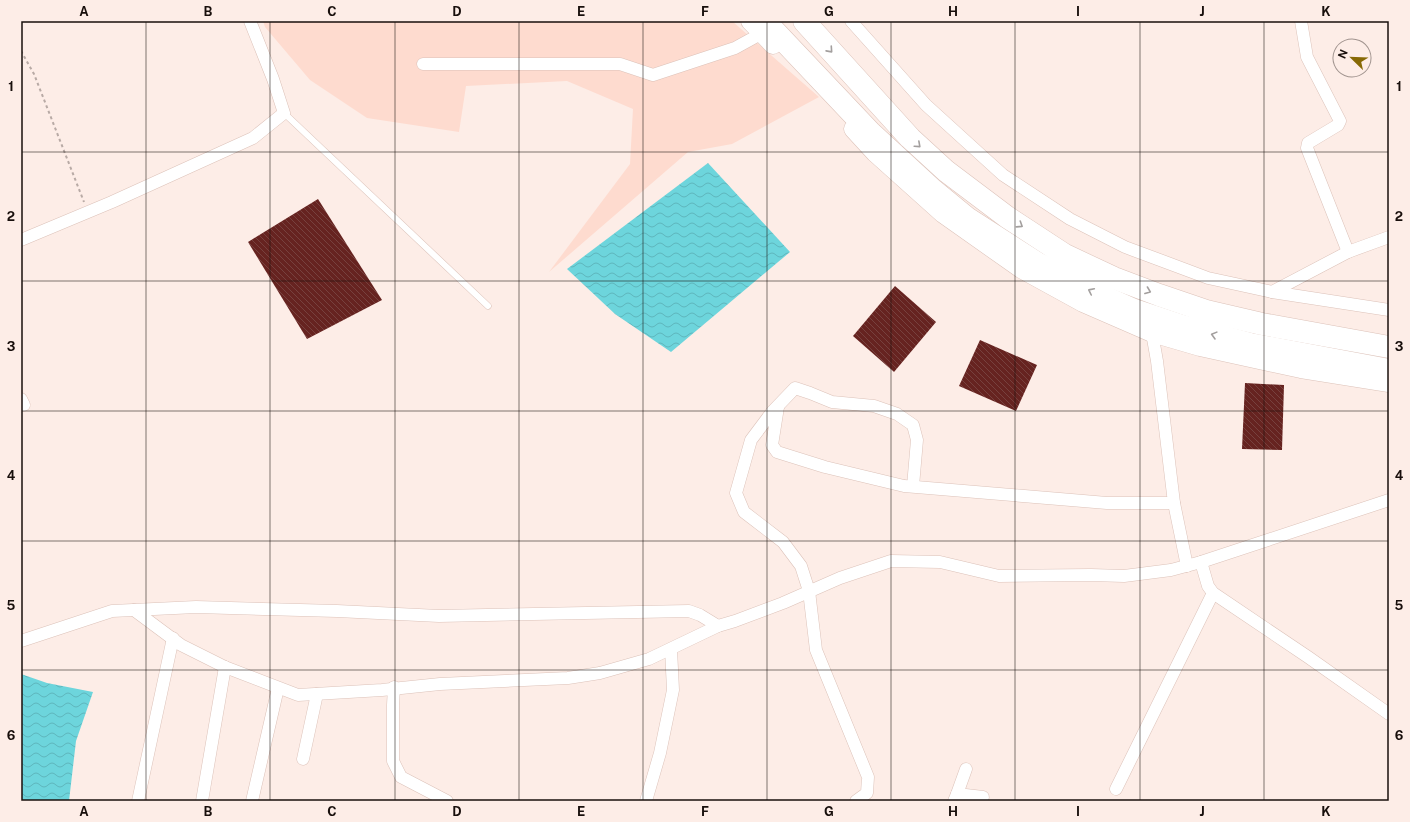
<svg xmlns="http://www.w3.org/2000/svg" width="1410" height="822" font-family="'Public Sans',sans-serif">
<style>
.built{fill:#fedbcf}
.water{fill:url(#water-waves)}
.building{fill:url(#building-back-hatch)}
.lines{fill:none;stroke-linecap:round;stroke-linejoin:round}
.lane-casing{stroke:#dcc2b9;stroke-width:7}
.street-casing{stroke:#dcc2b9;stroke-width:13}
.secondary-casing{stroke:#dcc2b9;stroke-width:19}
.highway-casing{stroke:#dcc2b9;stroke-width:23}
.path{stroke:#b8aaa5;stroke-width:2;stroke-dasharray:3 3;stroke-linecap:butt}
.lane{stroke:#fff;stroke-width:6}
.street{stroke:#fff;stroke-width:12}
.secondary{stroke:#fff;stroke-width:18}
.highway{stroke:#fff;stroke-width:22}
.oneway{stroke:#a39f9e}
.grid{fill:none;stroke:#180f0c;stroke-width:1;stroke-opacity:0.55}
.neatline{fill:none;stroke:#180f0c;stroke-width:1.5}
.grid-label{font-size:13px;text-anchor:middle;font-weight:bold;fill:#180f0c}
</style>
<defs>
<pattern id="water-waves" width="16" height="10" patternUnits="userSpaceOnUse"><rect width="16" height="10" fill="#6dd5dc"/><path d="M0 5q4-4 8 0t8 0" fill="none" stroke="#5eb6bc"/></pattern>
<pattern id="building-back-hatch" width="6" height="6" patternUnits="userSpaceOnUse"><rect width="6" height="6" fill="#662320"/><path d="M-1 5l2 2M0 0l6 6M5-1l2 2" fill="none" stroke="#77413e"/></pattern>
</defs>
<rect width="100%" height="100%" fill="#fdede7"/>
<path class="built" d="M263 21H732L819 97 732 144 688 152 549 272 630 164 633 109 567 81 466 86 459 132 367 118 310 80 265 27Z"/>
<g class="water">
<path d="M708 163 790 252 671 352 615 314 567 269Z"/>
<path d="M21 674 47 683 93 692 76 741 69 801H21Z"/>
</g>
<g class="building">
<path d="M318 199 382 300 307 339 248 242Z"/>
<path d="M895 286 936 322 894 372 853 336Z"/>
<path d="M980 340 1037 365 1016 411 959 386Z"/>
<path d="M1245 383 1284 385 1282 450 1242 449Z"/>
</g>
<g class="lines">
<defs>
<path id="lane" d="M284 113 488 306"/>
<g id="street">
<path d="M851 21 926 105 1003 175 1070 219 1125 247 1208 278 1272 292 1389 310"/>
<path d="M1301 21 1307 57 1340 121 1338 125 1308 143 1307 148 1348 252"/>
<path d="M423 64H620L653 75 735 48 755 37 763 34"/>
<path d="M21 240 112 202 253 138 284 113 273 79 250 21"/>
<path d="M1272 292 1348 252 1389 237"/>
<path d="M21 399 24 405"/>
<path d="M778 407 772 445 777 452 825 467 904 486 1107 503H1174L1157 361 1152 333"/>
<path d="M1174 503 1187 566"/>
<path d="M1201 562 1208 586 1213 593 1308 657 1389 714"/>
<path d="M134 610 181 645 225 667 298 695 382 690 440 684 568 678 600 673 649 659 718 626 735 621 783 603 840 578 891 561 940 562 999 576 1091 575 1124 576 1171 570 1201 562 1389 500"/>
<path d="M21 641 112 611 196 607 337 611 439 616 689 611 700 615 718 626"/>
<path d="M394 687 393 705V761L401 777 447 801"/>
<path d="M303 759 317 694"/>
<path d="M1116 789 1213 593"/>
<path d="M957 794 966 769"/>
<path d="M138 801 173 638"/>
<path d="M202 801 225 667"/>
<path d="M252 801 278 688"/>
<path d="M646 801 660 753 673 690 671 649"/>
<path d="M856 801 867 793 868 777 816 650 809 591 801 566 783 542 744 512 736 493 751 440 772 412 795 388 810 393 832 402 874 406 897 414 913 425 917 440 913 486"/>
<path d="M954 801 957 794 983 797"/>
</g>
<g id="secondary">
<path d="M750 21 773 45"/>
<path d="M853 129 875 153 943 214 1021 269 1083 303 1152 333 1200 347 1301 369 1389 383"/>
</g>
<g id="highway">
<path d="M765 21 870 132 933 190 967 218 1037 263 1096 293 1134 310 1182 326 1250 344 1389 370"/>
<path d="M804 21 910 138 946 171 1007 217 1065 255 1114 278 1159 295 1206 311 1262 324 1389 347"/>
</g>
</defs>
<use href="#lane" class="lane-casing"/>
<use href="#street" class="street-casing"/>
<use href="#secondary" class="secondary-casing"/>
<use href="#highway" class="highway-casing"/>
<path class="path" d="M21 51 34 74 84 202"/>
<use href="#lane" class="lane"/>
<use href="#street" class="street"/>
<use href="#secondary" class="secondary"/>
<use href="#highway" class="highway"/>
</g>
<defs><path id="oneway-chevron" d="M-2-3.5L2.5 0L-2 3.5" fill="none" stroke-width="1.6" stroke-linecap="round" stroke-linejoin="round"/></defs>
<g class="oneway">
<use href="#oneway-chevron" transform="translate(830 50) rotate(48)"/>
<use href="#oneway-chevron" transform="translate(918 145) rotate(42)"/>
<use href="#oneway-chevron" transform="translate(1020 225) rotate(33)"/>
<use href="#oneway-chevron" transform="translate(1091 291) rotate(-154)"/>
<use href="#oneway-chevron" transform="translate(1148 291) rotate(21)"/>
<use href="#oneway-chevron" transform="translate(1214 335) rotate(-165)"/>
</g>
<path class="grid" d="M146 21V801M270 21V801M395 21V801M519 21V801M643 21V801M767 21V801M891 21V801M1015 21V801M1140 21V801M1264 21V801M21 152H1389M21 281H1389M21 411H1389M21 541H1389M21 670H1389"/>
<rect width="1410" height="822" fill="none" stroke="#fdede7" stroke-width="44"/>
<g transform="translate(1352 58) rotate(293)"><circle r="19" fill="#fdede7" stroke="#a1948f"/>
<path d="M0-3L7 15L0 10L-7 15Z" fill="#876905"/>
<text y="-6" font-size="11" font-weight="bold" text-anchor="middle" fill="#180f0c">N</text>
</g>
<rect x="22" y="22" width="1366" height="778" class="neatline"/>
<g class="grid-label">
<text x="84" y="16">A</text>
<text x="208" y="16">B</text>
<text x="332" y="16">C</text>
<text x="457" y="16">D</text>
<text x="581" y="16">E</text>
<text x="705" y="16">F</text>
<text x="829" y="16">G</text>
<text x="953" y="16">H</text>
<text x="1078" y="16">I</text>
<text x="1202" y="16">J</text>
<text x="1326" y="16">K</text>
<text x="11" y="91">1</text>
<text x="1399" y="91">1</text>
<text x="11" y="221">2</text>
<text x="1399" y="221">2</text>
<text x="11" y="351">3</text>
<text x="1399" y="351">3</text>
<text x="11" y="480">4</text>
<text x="1399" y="480">4</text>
<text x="11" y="610">5</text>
<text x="1399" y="610">5</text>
<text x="11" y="740">6</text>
<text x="1399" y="740">6</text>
<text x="84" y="816">A</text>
<text x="208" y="816">B</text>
<text x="332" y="816">C</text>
<text x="457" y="816">D</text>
<text x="581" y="816">E</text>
<text x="705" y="816">F</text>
<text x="829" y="816">G</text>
<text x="953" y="816">H</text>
<text x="1078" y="816">I</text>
<text x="1202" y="816">J</text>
<text x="1326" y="816">K</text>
</g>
</svg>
